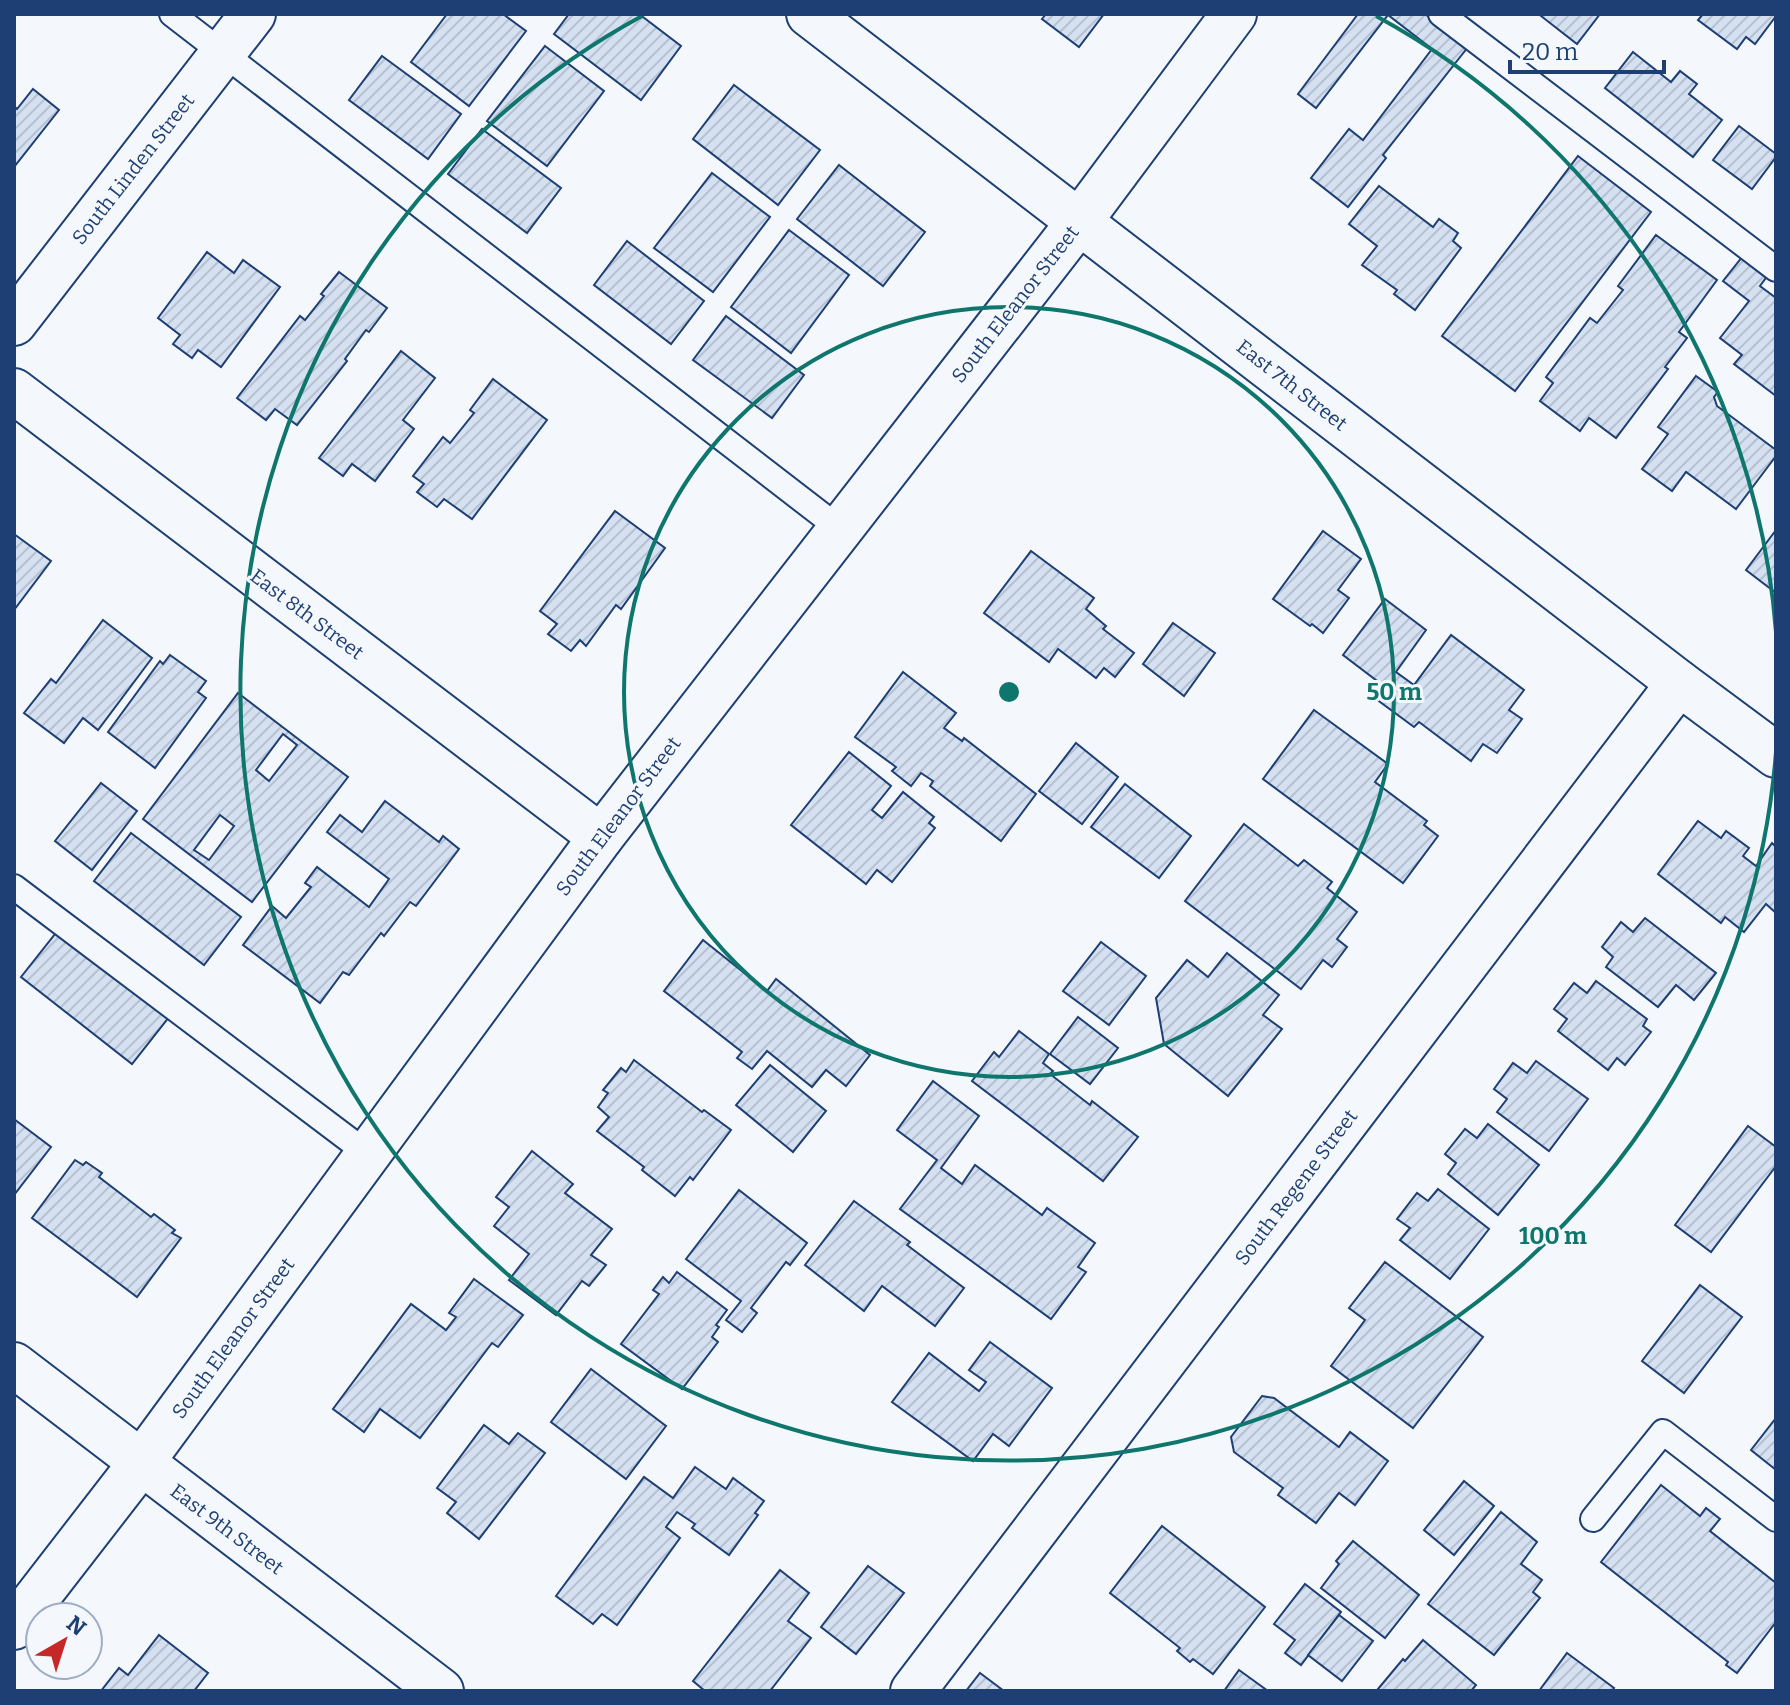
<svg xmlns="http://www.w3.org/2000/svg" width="1790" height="1705" font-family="Bitter,serif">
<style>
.building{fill:url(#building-hatch);stroke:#1d3f73;stroke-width:2;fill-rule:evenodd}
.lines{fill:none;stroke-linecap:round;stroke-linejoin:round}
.lane-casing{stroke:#1d3f73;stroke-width:28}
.street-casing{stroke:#1d3f73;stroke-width:48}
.secondary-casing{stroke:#1d3f73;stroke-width:48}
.lane{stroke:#f4f7fb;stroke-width:24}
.street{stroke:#f4f7fb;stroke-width:44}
.secondary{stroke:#f4f7fb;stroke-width:44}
.ring{fill:none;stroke:#0f766e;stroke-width:4}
.labels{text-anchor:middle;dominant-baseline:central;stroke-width:6;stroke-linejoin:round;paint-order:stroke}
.street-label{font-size:20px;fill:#1d3f73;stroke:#f4f7fb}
.centre{fill:#0f766e;stroke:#f4f7fb;stroke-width:4}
.ring-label{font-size:24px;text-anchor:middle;font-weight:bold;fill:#0f766e;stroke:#f4f7fb;stroke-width:6;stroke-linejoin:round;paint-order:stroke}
</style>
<defs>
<pattern id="building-hatch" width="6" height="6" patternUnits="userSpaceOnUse" patternTransform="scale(2)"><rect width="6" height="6" fill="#d5e0f0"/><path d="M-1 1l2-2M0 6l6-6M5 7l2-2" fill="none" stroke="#b6c1d1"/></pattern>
</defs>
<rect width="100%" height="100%" fill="#f4f7fb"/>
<g class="building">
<path d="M447 14H503L526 31 469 106 411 62Z"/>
<path d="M569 14H639L681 46 641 100 554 34Z"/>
<path d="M1046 14H1104L1079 47 1042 19Z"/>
<path d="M1358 14H1425L1468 47 1383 155 1386 158 1348 207 1311 178 1349 129 1363 140 1432 49 1388 15 1316 108 1298 94Z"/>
<path d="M1543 14H1600L1577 44 1541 16Z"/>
<path d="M1703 14H1776V16L1755 44 1746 37 1737 49 1698 20Z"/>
<path d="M545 46 604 91 547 166 487 121Z"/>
<path d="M1633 52 1671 82 1680 71 1697 84 1689 94 1722 120 1693 157 1605 88Z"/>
<path d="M382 56 461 114 428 159 349 100Z"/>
<path d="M734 85 820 150 778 205 693 139Z"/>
<path d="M33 89 59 110 14 167V106L17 109Z"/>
<path d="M1739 126 1776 154V157L1752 189 1713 160Z"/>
<path d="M482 129 561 188 527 233 448 174Z"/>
<path d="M1578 156 1651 212 1515 391 1442 336Z"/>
<path d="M839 165 925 232 883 286 797 219Z"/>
<path d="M712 173 770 217 713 292 654 248Z"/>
<path d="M1379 186 1433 227 1439 219 1458 233 1453 241 1461 248 1415 310 1394 294 1397 290 1362 265 1377 246 1349 224Z"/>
<path d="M789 230 849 275 791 353 731 307Z"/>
<path d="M1656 235 1717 280 1679 332 1687 338 1665 367 1668 369 1616 438 1589 418 1580 431 1540 401 1553 383 1546 377 1590 318 1597 323 1623 290 1618 286Z"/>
<path d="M627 241 704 301 671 344 594 285Z"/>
<path d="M207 252 234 273 243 260 280 287 221 367 198 350 192 358 173 344 180 335 158 318Z"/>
<path d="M1743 256 1768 275 1760 286 1776 298V396L1734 364 1742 355 1720 338 1749 301 1723 281Z"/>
<path d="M339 272 387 308 369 332 366 330 345 359 347 361 297 425 275 409 266 420 237 398 300 316 305 320 324 296 321 294Z"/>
<path d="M726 316 804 375 772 418 693 360Z"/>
<path d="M401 351 435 378 403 420 414 429 375 481 352 464 343 476 319 458Z"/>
<path d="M1696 376 1718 392 1714 397 1717 406 1776 450V456L1736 509 1686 472 1672 491 1642 469 1668 434 1658 427Z"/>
<path d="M493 379 547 420 472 519 444 499 437 507 417 492 424 484 413 476 443 437 450 443 474 413 470 410Z"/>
<path d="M615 511 665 548 621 609 616 605 586 646 580 640 571 651 548 634 557 624 540 611Z"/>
<path d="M1776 530V593L1746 570Z"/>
<path d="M1323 531 1361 559 1338 590 1349 598 1323 633 1312 624 1310 626 1273 599Z"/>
<path d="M14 534 51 561 14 610Z"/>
<path d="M1031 551 1094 598 1086 609 1106 626 1103 629 1134 653 1115 677 1104 668 1096 678 1058 649 1049 662 984 613Z"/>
<path d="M1385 599 1426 630 1396 672 1414 685 1451 635 1524 690 1509 710 1522 719 1497 753 1483 744 1471 761 1419 722 1414 727 1372 696 1381 684 1343 655Z"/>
<path d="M103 620 152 658 98 730 83 718 64 743 24 713 51 679 56 683Z"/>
<path d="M1173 623 1215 653 1184 696 1143 664Z"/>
<path d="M170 655 206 681 198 692 206 698 155 768 108 732 160 661 163 664Z"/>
<path d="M903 672 956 713 944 728 962 741 964 738 1036 794 1001 841 930 786 933 781 921 773 911 786 892 771 896 767 855 737Z"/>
<path d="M238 693 348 777 252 902 143 819ZM283 734 297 745 269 781 256 770ZM220 815 234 826 209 860 194 850Z"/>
<path d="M1314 710 1388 764 1375 782 1427 821 1424 825 1438 836 1403 883 1263 779Z"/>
<path d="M1076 743 1118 777 1082 824 1039 791Z"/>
<path d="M849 752 891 786 872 810 882 818 903 792 934 817 929 823 935 828 892 882 877 870 866 884 791 825Z"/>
<path d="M101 783 137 811 92 870 55 841Z"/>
<path d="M1125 784 1191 836 1159 878 1091 827Z"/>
<path d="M385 801 439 842 443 836 459 849 416 906 410 902 384 936 381 933 349 975 343 972 320 1003 243 945 272 906 286 918 311 887 305 883 317 867 369 907 389 879 327 832 340 815 362 832Z"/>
<path d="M1698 821 1721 838 1726 831 1749 848 1743 856 1756 866 1772 843 1776 847V913L1766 904 1744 932 1725 917 1721 923 1658 874Z"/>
<path d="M1244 824 1298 866 1304 860 1332 882 1327 888 1357 912 1337 939 1347 947 1332 967 1323 960 1301 989 1185 901Z"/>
<path d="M131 833 241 917 204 965 94 881Z"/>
<path d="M1645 918 1716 973 1694 1000 1676 985 1658 1007 1606 967 1613 957 1602 947 1621 922 1633 932Z"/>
<path d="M63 924 173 1012 132 1064 21 977Z"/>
<path d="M703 940 767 991 776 979 870 1055 846 1086 826 1070 812 1087 767 1051 752 1069 737 1058 742 1052 664 991Z"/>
<path d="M1101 942 1146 976 1109 1025 1063 991Z"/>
<path d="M1227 953 1279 995 1263 1015 1282 1029 1228 1096 1164 1044 1156 998 1187 960 1208 977Z"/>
<path d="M1596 981 1647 1019 1643 1026 1651 1032 1625 1065 1617 1058 1608 1070 1558 1031 1567 1019 1554 1009 1574 983 1587 993Z"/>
<path d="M1078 1017 1118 1048 1090 1084 1050 1054Z"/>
<path d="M1019 1031 1049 1054 1043 1063 1053 1071 1050 1074 1090 1105 1092 1101 1138 1137 1103 1181 972 1081 994 1052 999 1057Z"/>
<path d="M634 1060 702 1112 704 1110 731 1130 693 1180 690 1177 675 1196 642 1170 644 1167 597 1131 609 1117 598 1107 608 1093 603 1090 621 1068 626 1072Z"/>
<path d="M1536 1061 1588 1099 1549 1151 1497 1112 1507 1099 1494 1089 1513 1063 1527 1073Z"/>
<path d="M770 1065 826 1111 793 1152 736 1105Z"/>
<path d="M933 1081 979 1116 941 1168 962 1184 975 1165 1042 1215 1047 1208 1095 1243 1078 1267 1086 1272 1051 1319 900 1209 937 1160 897 1130Z"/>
<path d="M14 1119 51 1147 14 1195Z"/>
<path d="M1488 1124 1539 1165 1498 1215 1448 1174 1456 1163 1445 1154 1465 1129 1477 1138Z"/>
<path d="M1748 1126 1776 1147V1166L1711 1252 1675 1225Z"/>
<path d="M532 1151 573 1184 565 1193 612 1229 591 1255 606 1265 589 1286 582 1281 556 1315 509 1280 529 1254 494 1226 509 1207 496 1197Z"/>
<path d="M75 1160 83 1165 86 1162 102 1173 99 1177 151 1217 154 1214 175 1230 172 1233 181 1238 137 1297 32 1218Z"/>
<path d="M1438 1189 1489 1229 1450 1279 1400 1240 1410 1228 1397 1219 1417 1193 1428 1201Z"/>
<path d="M739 1190 807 1243 790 1265 786 1262 751 1308 757 1313 742 1332 726 1320 741 1301 686 1259Z"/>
<path d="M854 1201 910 1242 907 1245 964 1288 935 1326 882 1286 864 1311 805 1265Z"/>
<path d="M1385 1262 1483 1337 1413 1428 1331 1366 1365 1320 1349 1308Z"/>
<path d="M677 1272 727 1310 716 1325 719 1327 712 1337 718 1342 682 1389 621 1344 659 1294 653 1290 663 1277 669 1283Z"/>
<path d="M474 1279 523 1315 498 1347 492 1343 420 1438 380 1409 364 1432 333 1409 411 1304 446 1330 456 1317 449 1313Z"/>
<path d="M1700 1285 1742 1317 1684 1393 1642 1361Z"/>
<path d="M990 1342 1052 1388 1009 1446 993 1434 973 1461 892 1402 929 1353 979 1391 986 1382 969 1370Z"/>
<path d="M591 1369 666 1426 626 1479 551 1422Z"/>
<path d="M1262 1396 1274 1398 1339 1447 1350 1432 1388 1461 1355 1505 1339 1493 1316 1523 1278 1495 1283 1488 1234 1452 1231 1437Z"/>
<path d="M1776 1418V1470L1751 1450Z"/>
<path d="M484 1425 509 1444 518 1433 545 1453 479 1539 447 1513 456 1502 437 1488Z"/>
<path d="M695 1467 726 1489 733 1478 764 1501 755 1513 758 1515 729 1555 692 1528 695 1524 677 1512 666 1527 680 1538 617 1625 602 1614 593 1624 556 1596 644 1477 673 1498Z"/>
<path d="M1464 1481 1494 1506 1454 1555 1424 1530Z"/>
<path d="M1661 1485 1700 1516 1706 1508 1720 1519 1710 1531 1776 1583V1622L1737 1673 1726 1665 1728 1662 1601 1562Z"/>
<path d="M1501 1512 1537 1542 1521 1564 1542 1580 1533 1592 1540 1598 1494 1655 1428 1604Z"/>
<path d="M1162 1526 1265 1607 1213 1674 1193 1659 1190 1662 1177 1651 1180 1648 1110 1593Z"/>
<path d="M1353 1541 1419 1595 1385 1638 1321 1588 1339 1564 1336 1561Z"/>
<path d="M868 1566 904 1593 856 1654 821 1627Z"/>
<path d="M780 1570 809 1593 788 1621 811 1638 770 1691H705L693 1681Z"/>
<path d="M1305 1584 1341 1612 1301 1665 1285 1653 1295 1640 1274 1624Z"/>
<path d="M1339 1615 1373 1641 1342 1681 1308 1655Z"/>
<path d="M159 1635 208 1673 194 1691H101L119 1668 128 1675Z"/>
<path d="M1423 1640 1476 1685 1471 1691H1380L1378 1689 1403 1659 1405 1661Z"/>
<path d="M1567 1653 1614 1688 1612 1691H1539Z"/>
<path d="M1239 1670 1268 1691H1224Z"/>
<path d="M980 1673 1004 1691H966Z"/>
</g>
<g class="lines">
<defs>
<g id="lane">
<path d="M172 14 840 529"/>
<path d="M1441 14 1776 269"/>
<path d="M14 887 368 1154"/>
<path d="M1593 1519 1663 1432 1776 1519"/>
</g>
<g id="street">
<path d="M809 14 1679 683 1776 755"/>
<path d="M14 323 253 14"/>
<path d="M14 391 601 837"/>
<path d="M14 1627 141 1463 601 837 1079 222 1234 14"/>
<path d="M913 1691 1679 683"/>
</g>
<path id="secondary" d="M14 1365 441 1691"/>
</defs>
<use href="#lane" class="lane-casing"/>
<use href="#street" class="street-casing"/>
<use href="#secondary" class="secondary-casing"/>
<use href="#lane" class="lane"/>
<use href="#street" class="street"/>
<use href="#secondary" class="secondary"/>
</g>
<g class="ring">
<circle cx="1009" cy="692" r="385"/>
<path d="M1776 752A769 769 0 1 1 642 16M1376 16A769 769 0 0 1 1776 632"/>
</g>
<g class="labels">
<g class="street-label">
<text transform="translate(133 169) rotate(-52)">South Linden Street</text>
<text transform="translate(1015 304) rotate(-52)">South Eleanor Street</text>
<text transform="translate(1292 385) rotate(38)">East 7th Street</text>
<text transform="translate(307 614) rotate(37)">East 8th Street</text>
<text transform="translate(618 816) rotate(-53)">South Eleanor Street</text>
<text transform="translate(1296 1187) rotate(-53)">South Regene Street</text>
<text transform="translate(233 1338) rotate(-54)">South Eleanor Street</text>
<text transform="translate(227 1529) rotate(37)">East 9th Street</text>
</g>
</g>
<circle cx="1009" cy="692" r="12" class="centre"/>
<g class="ring-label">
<text x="1394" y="700">50 m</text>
<text x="1553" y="1244">100 m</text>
</g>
<rect width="1790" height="1705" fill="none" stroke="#1d3f73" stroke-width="32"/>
<g transform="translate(64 1641) rotate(39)"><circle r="38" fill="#f4f7fb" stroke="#9eadc5" stroke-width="2"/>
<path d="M0-6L14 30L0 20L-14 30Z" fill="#c62828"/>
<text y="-12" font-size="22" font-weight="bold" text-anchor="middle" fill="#1d3f73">N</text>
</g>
<path d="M1510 60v12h154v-12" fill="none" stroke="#1d3f73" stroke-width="4"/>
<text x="1522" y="60" font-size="24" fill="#1d3f73" stroke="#f4f7fb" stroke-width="6" paint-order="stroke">20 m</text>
</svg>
